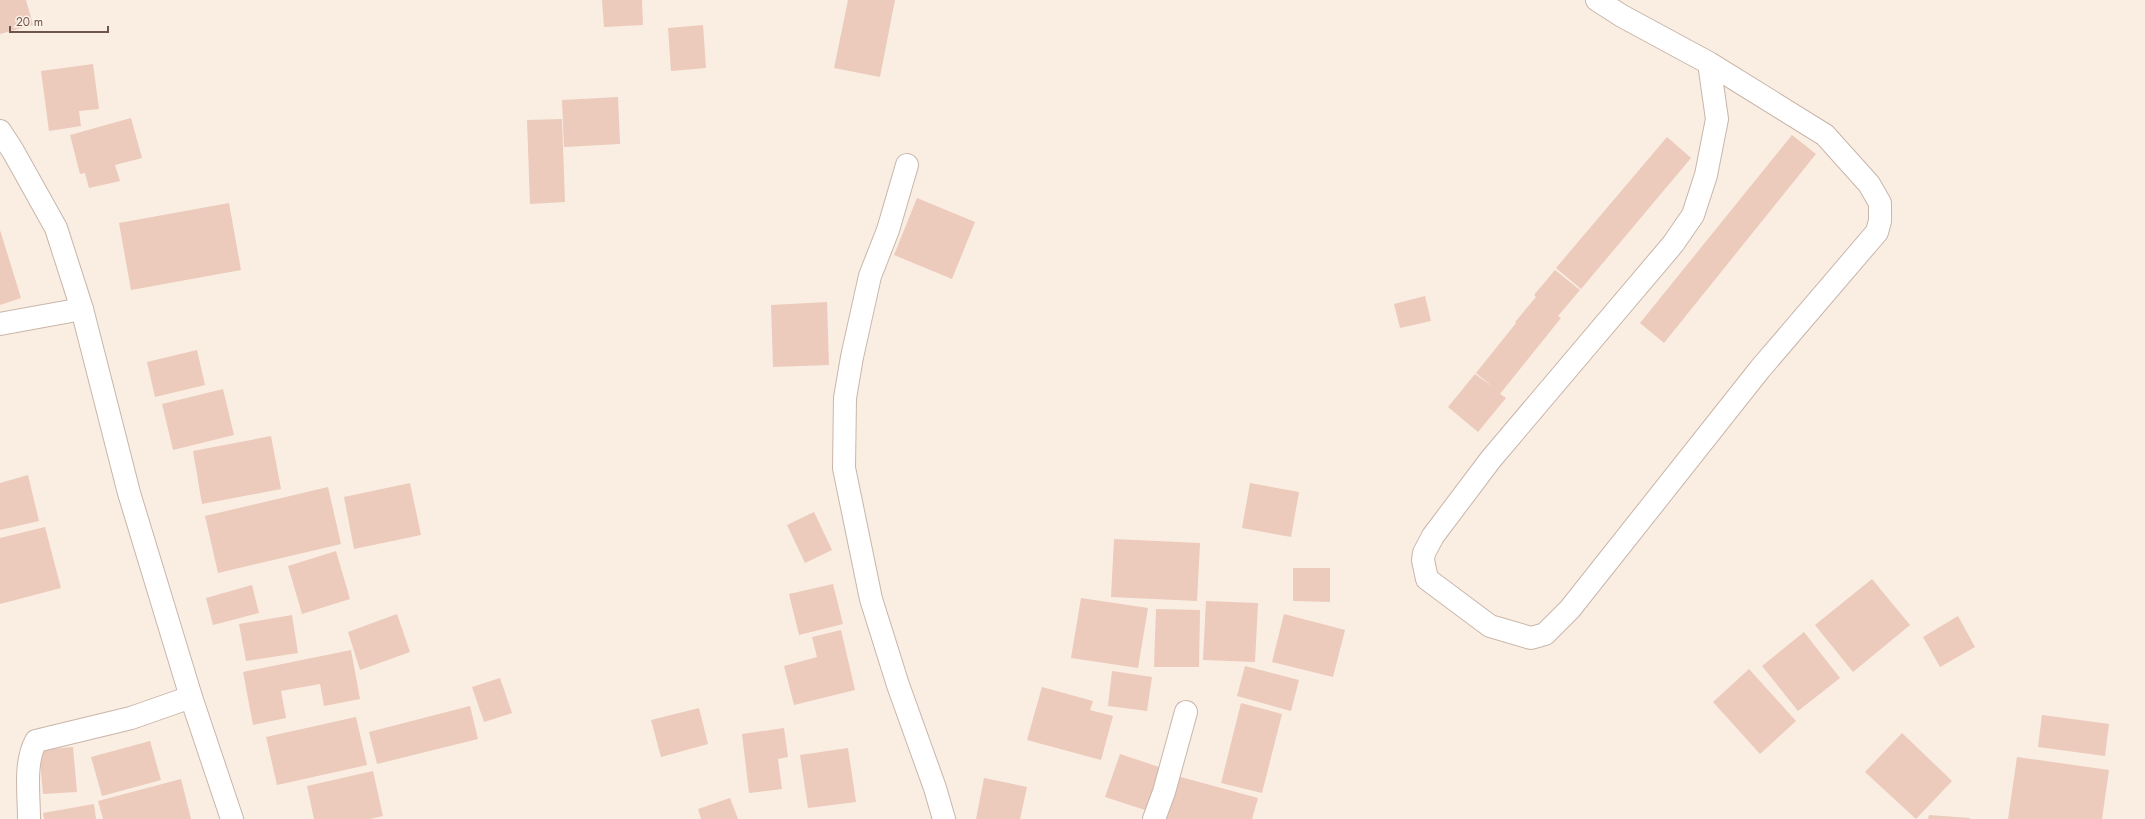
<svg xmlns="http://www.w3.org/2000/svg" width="2145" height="819" font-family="Jost,sans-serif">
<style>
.building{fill:#eccabc}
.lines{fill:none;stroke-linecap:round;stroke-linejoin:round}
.street-casing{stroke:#c9b5aa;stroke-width:24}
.street{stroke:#fff;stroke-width:22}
</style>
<rect width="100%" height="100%" fill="#faeee2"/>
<g class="building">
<path d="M0 0H26L33 25 0 34Z"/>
<path d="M602 0H642L643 25 604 27Z"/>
<path d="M848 0H895L880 77 834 68Z"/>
<path d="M703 25 706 68 671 71 668 28Z"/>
<path d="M93 64 99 109 79 111 81 126 49 131 41 71Z"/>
<path d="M618 97 620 144 564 147 562 100Z"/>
<path d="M131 118 142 158 115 165 120 181 89 188 85 173 80 174 70 135Z"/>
<path d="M562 119 565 202 530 204 527 120Z"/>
<path d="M1792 135 1816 154 1664 343 1640 323Z"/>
<path d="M1667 137 1691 158 1581 289 1556 268Z"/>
<path d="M917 198 975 222 952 279 894 255Z"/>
<path d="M229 203 241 270 131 290 119 223Z"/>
<path d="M0 230 21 298 0 305Z"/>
<path d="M1555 270 1580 290 1558 316 1561 318 1500 394 1506 398 1478 432 1448 407 1475 374 1494 388 1476 373 1516 323 1515 322 1536 297 1534 295Z"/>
<path d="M1425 296 1431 321 1400 328 1394 304Z"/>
<path d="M827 302 829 365 773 367 771 305Z"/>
<path d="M197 350 205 385 155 397 147 362Z"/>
<path d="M223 389 234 435 173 450 162 404Z"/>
<path d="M271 436 281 489 202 504 193 451Z"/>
<path d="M28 475 39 521 0 530V483Z"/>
<path d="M410 483 421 535 354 549 344 497Z"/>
<path d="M1250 483 1299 492 1291 537 1242 528Z"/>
<path d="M328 487 341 544 218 573 205 516Z"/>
<path d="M814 512 832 550 805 563 787 525Z"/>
<path d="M45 527 61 588 0 604V538Z"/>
<path d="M1114 539 1200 543 1197 601 1111 597Z"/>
<path d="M336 551 350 599 302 614 288 566Z"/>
<path d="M1293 568H1330V602L1293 601Z"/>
<path d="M1872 579 1910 625 1853 672 1815 625Z"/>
<path d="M833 584 843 624 799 635 789 594Z"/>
<path d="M252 585 259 613 213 625 206 598Z"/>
<path d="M1081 598 1148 608 1138 668 1071 658Z"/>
<path d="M1206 601 1258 603 1255 662 1203 660Z"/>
<path d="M1156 609 1200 610 1199 667H1154Z"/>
<path d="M397 614 410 652 360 670 348 632Z"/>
<path d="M1284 614 1345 630 1333 677 1272 662Z"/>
<path d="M292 615 298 653 246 661 239 624Z"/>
<path d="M1958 616 1975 647 1940 667 1923 637Z"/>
<path d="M841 630 855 690 794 705 784 666 817 657 812 637Z"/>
<path d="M1804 632 1840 678 1798 711 1762 666Z"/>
<path d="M351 650 360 699 324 706 320 684 281 691 286 718 253 725 243 672Z"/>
<path d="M1245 666 1299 680 1291 711 1237 696Z"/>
<path d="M1749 669 1796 721 1760 754 1713 702Z"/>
<path d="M1112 671 1152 677 1147 711 1108 706Z"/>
<path d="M500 678 512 713 484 722 472 687Z"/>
<path d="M1042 687 1093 701 1090 710 1113 716 1101 760 1027 740Z"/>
<path d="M1241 703 1282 714 1262 793 1221 783Z"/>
<path d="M470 706 478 739 377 764 369 732Z"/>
<path d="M699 708 708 744 661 757 651 720Z"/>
<path d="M2042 715 2109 724 2105 756 2038 747Z"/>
<path d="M356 717 367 765 277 785 266 737Z"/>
<path d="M784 728 788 757 778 759 782 789 749 793 742 734Z"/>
<path d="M1902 733 1952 781 1916 819 1865 772Z"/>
<path d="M150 741 161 780 102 796 91 757Z"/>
<path d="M73 747 77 792 43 794 39 750Z"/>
<path d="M848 748 856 802 808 808 800 755Z"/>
<path d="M1120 754 1162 768 1148 811 1105 797Z"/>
<path d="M2017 757 2109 770 2102 819H2008Z"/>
<path d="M373 771 383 816 370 819H314L307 786Z"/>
<path d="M1177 776 1258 798 1252 819H1166Z"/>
<path d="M984 778 1027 787 1020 819H976Z"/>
<path d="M181 779 191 819H103L98 801Z"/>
<path d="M730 798 738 819H701L698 809Z"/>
<path d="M94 804 96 819H44L43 813Z"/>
<path d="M1929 815 1970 818V819H1928Z"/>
</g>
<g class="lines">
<defs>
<g id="street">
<path d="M1597 0 1622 16 1709 63 1825 135 1869 184 1880 203V221L1877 232 1760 369 1570 609 1545 634 1531 638 1490 626 1427 579 1423 560 1424 553 1433 536 1491 459 1673 244 1693 215 1706 175 1717 119 1709 63"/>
<path d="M0 131 13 151 56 228 82 309 129 493 191 697 232 819"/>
<path d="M907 165 888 230 870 276 852 357 845 398 844 468 871 599 898 685 935 788 944 819"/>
<path d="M0 324 82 309"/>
<path d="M29 819C29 794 24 763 36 741L131 718 191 697"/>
<path d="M1154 819 1164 792 1186 712"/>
</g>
</defs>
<use href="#street" class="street-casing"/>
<use href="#street" class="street"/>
</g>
<path d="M10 26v6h98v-6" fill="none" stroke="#6f544b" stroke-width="2"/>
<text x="16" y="26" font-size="12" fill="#6f544b" stroke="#fdf2e8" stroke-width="3" paint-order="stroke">20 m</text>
</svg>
